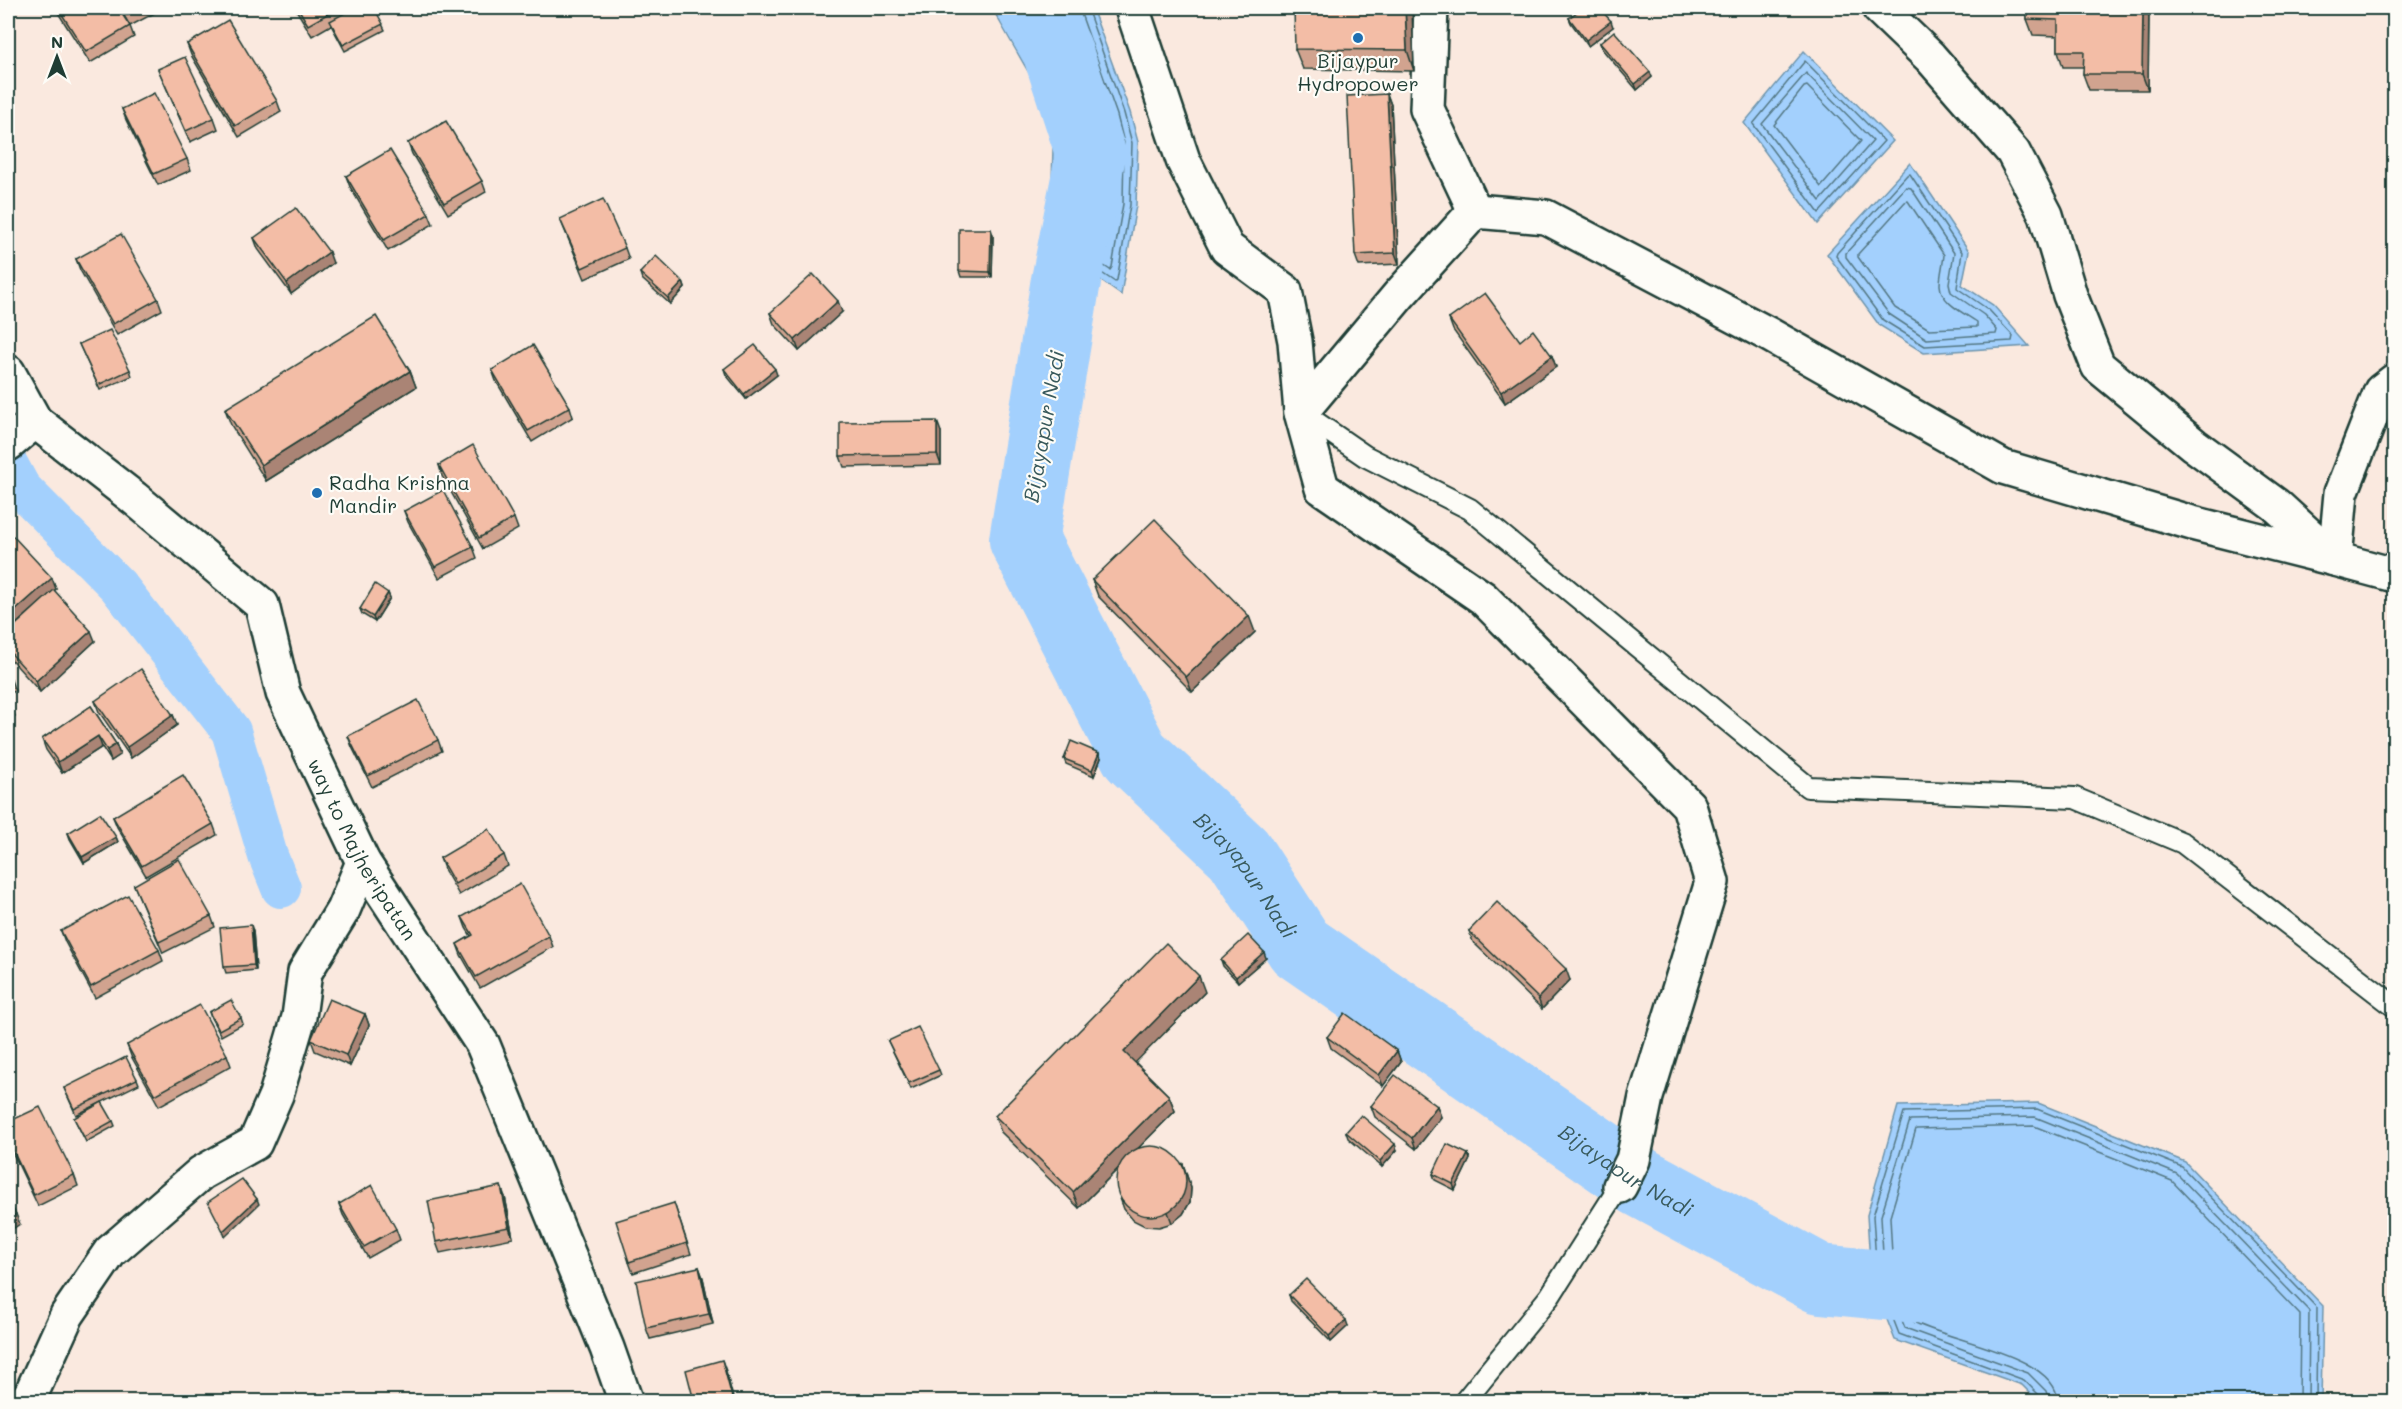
<svg xmlns="http://www.w3.org/2000/svg" width="2402" height="1409" font-family="Mali,sans-serif">
<style>
.water{fill:#a3d0fd;stroke:#6e95ad;stroke-width:1.5}
.lines{fill:none;stroke-linecap:round;stroke-linejoin:round}
.shore{stroke:#547884;stroke-width:1.5}
.canal{stroke:#a3d0fd;stroke-width:40}
.river{stroke:#a3d0fd;stroke-width:70}
.service-casing{stroke:#1f3d34;stroke-width:24}
.minor-casing{stroke:#1f3d34;stroke-width:38}
.primary-casing{stroke:#1f3d34;stroke-width:38}
.service{stroke:#fdfcf7;stroke-width:20}
.minor{stroke:#fdfcf7;stroke-width:33}
.primary{stroke:#fdfcf7;stroke-width:33}
.wall{fill:#d1a38f;stroke:#1f3d34;stroke-width:1.5}
.shaded-wall{fill:#aa8474;stroke:#1f3d34;stroke-width:1.5}
.building{fill:#f3bda6;stroke:#1f3d34;stroke-width:1.5}
.poi-dot{fill:#1f6fb2;stroke:#fdfcf7;stroke-width:2}
.labels{text-anchor:middle;dominant-baseline:central;stroke-width:4.5;stroke-linejoin:round;paint-order:stroke}
.poi-label{font-size:20px;fill:#1f3d34;stroke:#fdfcf7}
.street-label{font-size:20px;fill:#1f3d34;stroke:#fdfcf7}
.water-label{font-size:21px;font-style:italic;fill:#395a5c;stroke:#fdfcf7}
</style>
<rect width="100%" height="100%" fill="#fae9df"/>
<filter id="ink" filterUnits="userSpaceOnUse"><feTurbulence type="fractalNoise" baseFrequency=".0167" numOctaves="2"/><feDisplacementMap in="SourceGraphic" scale="12" xChannelSelector="R" yChannelSelector="G"/><feConvolveMatrix kernelMatrix="1 2 1 2 8 2 1 2 1" color-interpolation-filters="sRGB"/></filter>
<g filter="url(#ink)">
<g class="water">
<path d="M992 8H1092L1130 112 1138 142 1136 205 1121 295 1050 245 1054 117Z"/>
<path d="M1804 51 1893 141 1818 224 1744 123Z"/>
<path d="M1910 163 1969 251 1962 285 1993 305 2029 346 1924 353 1879 325 1827 254Z"/>
<path d="M2038 1103 2185 1162 2323 1306 2321 1401H2038L2022 1385 1895 1340 1871 1279 1867 1215 1898 1106Z"/>
</g>
<g class="lines">
<g class="shore">
<path d="M999 8 1060 116 1056 242 1115 282 1117 280 1130 205 1132 143 1124 113 1087 8"/>
<path d="M1008 8 1067 114 1064 238 1110 270 1112 267 1123 204 1124 143 1117 115 1079 8"/>
<path d="M1018 8 1076 112 1073 233 1103 254 1106 252 1114 203 1115 144 1108 118 1071 16 1070 8"/>
<path d="M1805 61 1884 141 1819 213 1753 124Z"/>
<path d="M1806 73 1873 141 1820 201 1762 124Z"/>
<path d="M1807 86 1861 141 1821 187 1774 125 1804 87Z"/>
<path d="M1910 174 1962 252 1957 288 1989 310 2013 336 2012 341 1925 346 1883 320 1836 256 1837 253 1907 175Z"/>
<path d="M1906 187 1911 188 1954 253 1949 283 1951 292 1984 315 1997 330 1996 334 1927 339 1889 314 1846 257V253Z"/>
<path d="M1908 201 1944 255C1943 265 1940 275 1940 285 1941 303 1964 313 1977 322V327L1929 329 1895 308 1858 257V254L1905 202Z"/>
<path d="M2042 1402 2040 1396 2024 1380 1899 1334 1877 1277 1873 1216 1904 1112 2037 1109 2182 1167 2317 1308 2316 1402"/>
<path d="M2049 1402 2046 1391 2028 1373 1905 1328 1884 1275 1881 1216 1910 1120 2035 1117 2177 1174 2309 1311 2308 1402"/>
<path d="M2058 1402C2057 1354 1946 1341 1912 1321L1893 1273 1890 1217 1916 1129 2034 1126 2172 1181 2300 1315 2299 1402"/>
</g>
<path class="canal" d="M8 464 21 488 118 586 231 731 268 856 281 888"/>
<path class="river" id="s1" d="M1033 8 1057 50 1091 154 1065 286 1024 540 1135 755 1239 853 1300 947 1640 1182 1820 1279 1969 1293"/>
<defs>
<g id="service">
<path d="M1301 412 1365 456 1470 509 1808 787 2075 798 2183 843 2394 1006"/>
<path d="M1464 1402 1550 1296 1620 1186"/>
</g>
<g id="minor">
<path d="M1132 8 1183 160 1227 248 1285 291 1295 341 1301 412"/>
<path d="M1431 8 1427 109 1475 211"/>
<path d="M1879 8 1930 57 2013 152 2046 215 2070 295 2098 366 2194 445 2276 505 2335 559 2394 575"/>
<path d="M8 444 35 421"/>
<path d="M1620 1186 1633 1160 1646 1097 1712 882 1689 806 1483 598 1322 488 1301 412 1399 295 1475 211 1546 217 1768 334 2003 467 2192 523 2335 559 2341 493 2381 391 2394 381"/>
<path d="M25 1402 32 1392 67 1315 110 1252 201 1173 255 1143 276 1095 299 1017 305 972 343 910 363 862"/>
</g>
<g id="primary">
<path id="s2" d="M8 372 35 421 134 498 262 605 283 693 363 862 483 1045 607 1348 626 1402"/>
</g>
</defs>
<use href="#service" class="service-casing"/>
<use href="#minor" class="minor-casing"/>
<use href="#primary" class="primary-casing"/>
<use href="#service" class="service"/>
<use href="#minor" class="minor"/>
<use href="#primary" class="primary"/>
</g>
<g class="wall">
<path d="M55 8H118L130 26 134 37 90 63Z"/>
<path d="M120 8H164L130 26Z"/>
<path d="M295 8H374L385 30 345 51 331 25 312 36Z"/>
<path d="M1412 8 1414 71 1303 69 1295 49Z"/>
<path d="M2027 8H2149L2148 90H2089L2083 74 2084 67H2063L2058 51V36L2033 35 2027 19Z"/>
<path d="M1569 18 1613 27 1588 46 1571 23Z"/>
<path d="M1600 43 1652 77 1637 90 1602 49Z"/>
<path d="M187 44 277 101 281 112 239 137 191 55Z"/>
<path d="M158 69 214 118 218 129 190 142Z"/>
<path d="M1387 94 1391 105 1399 264 1359 266 1355 255Z"/>
<path d="M122 109 187 159 191 170 158 185 126 120Z"/>
<path d="M408 143 482 181 486 192 448 214 412 154Z"/>
<path d="M346 176 429 214 433 224 388 251 350 187Z"/>
<path d="M560 219 625 248 629 259 585 279Z"/>
<path d="M993 235 992 277H961L959 271Z"/>
<path d="M254 238 333 263 291 294 258 249Z"/>
<path d="M76 259 158 299 162 310 117 335 80 270Z"/>
<path d="M640 273 683 282 685 288 670 304 642 279Z"/>
<path d="M842 312 799 351 774 324 770 313Z"/>
<path d="M1449 319 1520 341 1552 356 1556 367 1505 403 1453 330Z"/>
<path d="M79 344 130 370 132 376 100 390Z"/>
<path d="M724 369 777 375 746 399 726 375Z"/>
<path d="M492 370 570 407 573 417 532 442 496 381Z"/>
<path d="M410 371 416 387 266 481 231 425 225 409Z"/>
<path d="M941 432V465L844 467 840 456Z"/>
<path d="M439 465 514 518 518 529 483 549 442 476Z"/>
<path d="M404 511 473 547 477 558 439 578 408 522Z"/>
<path d="M8 541 56 589 54 590 95 641 40 692 8 656V632L51 593 8 631Z"/>
<path d="M1092 580 1255 632 1192 692 1098 596Z"/>
<path d="M388 593 390 598 375 622 362 614 360 609Z"/>
<path d="M8 673 11 680 15 691 8 695Z"/>
<path d="M8 700 15 716 8 720Z"/>
<path d="M95 701 173 715 177 725 131 758 99 712Z"/>
<path d="M91 706 116 744 120 755 111 761 102 747 62 773 46 750 42 739Z"/>
<path d="M348 736 438 740 442 751 372 787 352 747Z"/>
<path d="M1101 758 1094 776 1066 764 1064 759Z"/>
<path d="M113 817 213 824 217 835 146 876 117 827Z"/>
<path d="M68 833 116 837 118 842 84 863 70 839Z"/>
<path d="M504 855 508 866 459 895 444 869 440 858Z"/>
<path d="M134 885 211 916 215 927 163 953Z"/>
<path d="M462 917 549 936 553 947 480 988 461 955 457 944 471 936 466 928Z"/>
<path d="M61 931 159 950 163 961 95 998 65 942Z"/>
<path d="M253 931 256 970 226 973 224 967Z"/>
<path d="M1469 931 1570 980 1542 1009 1473 942Z"/>
<path d="M1266 958 1238 982 1223 966 1221 960Z"/>
<path d="M1205 992 1135 1062 1169 1096 1175 1111 1138 1148 1183 1164 1191 1188 1190 1202 1183 1214 1172 1223 1159 1227 1145 1226 1133 1220 1124 1209 1120 1198 1118 1169 1079 1208 1001 1132 995 1116Z"/>
<path d="M209 1012 241 1018 243 1024 221 1036 211 1018Z"/>
<path d="M365 1014 369 1025 350 1066 315 1051 311 1040Z"/>
<path d="M1327 1037 1397 1051 1401 1062 1383 1086 1331 1048Z"/>
<path d="M888 1041 939 1070 941 1075 911 1089Z"/>
<path d="M127 1045 227 1055 231 1066 159 1106 131 1056Z"/>
<path d="M137 1079 139 1084 76 1115 64 1088Z"/>
<path d="M1371 1106H1437L1441 1117 1416 1149 1375 1117Z"/>
<path d="M74 1118 113 1121 115 1126 86 1142Z"/>
<path d="M8 1122 74 1175 78 1186 38 1206 8 1143Z"/>
<path d="M1346 1132 1397 1150 1382 1167 1348 1138Z"/>
<path d="M1468 1154 1470 1159 1455 1190 1435 1180 1433 1174Z"/>
<path d="M505 1197 513 1238 440 1253 436 1242Z"/>
<path d="M674 1203 691 1254 633 1273 629 1262Z"/>
<path d="M339 1204 396 1229 400 1240 368 1258 343 1215Z"/>
<path d="M699 1267 703 1278 713 1324 650 1339 646 1328Z"/>
<path d="M1289 1295 1348 1326 1331 1342 1291 1301Z"/>
</g>
<g class="shaded-wall">
<path d="M1405 8H1412L1414 71 1407 50Z"/>
<path d="M2143 8H2149L2148 90 2142 74Z"/>
<path d="M1611 21 1613 27 1588 46 1586 40Z"/>
<path d="M1650 72 1652 77 1637 90 1635 84Z"/>
<path d="M1387 94 1391 105 1399 264 1395 253Z"/>
<path d="M991 229 993 235 992 277 990 272Z"/>
<path d="M329 252 333 263 291 294 287 283Z"/>
<path d="M683 282 685 288 670 304 668 298Z"/>
<path d="M838 301 842 312 799 351 795 340Z"/>
<path d="M1552 356 1556 367 1505 403 1501 392Z"/>
<path d="M775 369 777 375 746 399 744 394Z"/>
<path d="M410 371 416 387 266 481 261 465Z"/>
<path d="M937 421 941 432V465L937 454Z"/>
<path d="M52 578 56 589 8 631V617Z"/>
<path d="M388 593 390 598 375 622 373 617Z"/>
<path d="M1249 616 1255 632 1192 692 1186 677Z"/>
<path d="M91 631 95 641 40 692 36 681Z"/>
<path d="M173 715 177 725 131 758 127 747Z"/>
<path d="M98 736 102 747 62 773 58 762Z"/>
<path d="M116 744 120 755 111 761 107 750Z"/>
<path d="M1099 753 1101 758 1094 776 1092 770Z"/>
<path d="M116 837 118 842 84 863 82 857Z"/>
<path d="M251 925 253 931 256 970 254 965Z"/>
<path d="M1264 952 1266 958 1238 982 1236 977Z"/>
<path d="M1566 969 1570 980 1542 1009 1538 998Z"/>
<path d="M1199 976 1205 992 1130 1068 1124 1052Z"/>
<path d="M365 1014 369 1025 350 1066 346 1055Z"/>
<path d="M1397 1051 1401 1062 1383 1086 1379 1075Z"/>
<path d="M1169 1096 1175 1111 1079 1208 1073 1192Z"/>
<path d="M1437 1106 1441 1117 1416 1149 1412 1138Z"/>
<path d="M1395 1144 1397 1150 1382 1167 1380 1161Z"/>
<path d="M1468 1154 1470 1159 1455 1190 1453 1184Z"/>
<path d="M1183 1164 1191 1188 1190 1202 1183 1214 1172 1223 1168 1212Z"/>
<path d="M501 1186 505 1197 513 1238 509 1227Z"/>
<path d="M257 1199 259 1204 225 1237 223 1231Z"/>
<path d="M16 1214 20 1224 8 1232V1219Z"/>
<path d="M699 1267 703 1278 713 1324 709 1314Z"/>
<path d="M1346 1320 1348 1326 1331 1342 1329 1336Z"/>
<path d="M722 1360 726 1371 734 1401H733Z"/>
</g>
<g class="building">
<path d="M58 8H118L130 26 86 52Z"/>
<path d="M122 8H140L126 15Z"/>
<path d="M298 8H338L308 25Z"/>
<path d="M354 8H374L383 24 343 45 330 21Z"/>
<path d="M1294 8H1405L1407 50 1295 49Z"/>
<path d="M1582 8H1599L1611 21 1586 40 1569 18Z"/>
<path d="M2027 8H2143L2142 74H2083L2084 51H2058V20L2027 19Z"/>
<path d="M228 20 277 101 235 126 187 44Z"/>
<path d="M1614 31 1650 72 1635 84 1600 43Z"/>
<path d="M185 57 214 118 186 131 158 69Z"/>
<path d="M154 93 187 159 154 174 122 109Z"/>
<path d="M1387 94 1395 253 1355 255 1347 96Z"/>
<path d="M446 121 482 181 444 203 408 143Z"/>
<path d="M390 150 429 214 384 240 346 176Z"/>
<path d="M603 199 625 248 582 268 560 219Z"/>
<path d="M296 208 329 252 287 283 254 238Z"/>
<path d="M959 229H991L990 272 959 271Z"/>
<path d="M121 234 158 299 113 324 76 259Z"/>
<path d="M656 256 683 282 668 298 640 273Z"/>
<path d="M813 274 838 301 795 340 770 313Z"/>
<path d="M1485 293 1520 341 1533 330 1552 356 1501 392 1449 319Z"/>
<path d="M376 316 410 371 261 465 225 409Z"/>
<path d="M110 330 130 370 98 385 79 344Z"/>
<path d="M533 345 570 407 528 431 492 370Z"/>
<path d="M755 345 775 369 744 394 724 369Z"/>
<path d="M937 421V454L840 456V422Z"/>
<path d="M473 445 514 518 479 538 439 465Z"/>
<path d="M443 490 473 547 435 567 404 511Z"/>
<path d="M1155 519 1249 616 1186 677 1092 580Z"/>
<path d="M13 536 52 578 8 617V541Z"/>
<path d="M375 584 388 593 373 617 360 609Z"/>
<path d="M54 590 91 631 36 681 8 650V632Z"/>
<path d="M141 669 173 715 127 747 95 701Z"/>
<path d="M8 673 11 680 8 682Z"/>
<path d="M8 700 11 705 8 707Z"/>
<path d="M418 700 438 740 368 776 348 736Z"/>
<path d="M91 706 116 744 107 750 98 736 58 762 42 739Z"/>
<path d="M1071 741 1099 753 1092 770 1064 759Z"/>
<path d="M183 775 213 824 142 866 113 817Z"/>
<path d="M100 813 116 837 82 857 68 833Z"/>
<path d="M489 829 504 855 455 884 440 858Z"/>
<path d="M179 859 211 916 159 942 134 885Z"/>
<path d="M520 884 549 936 476 977 457 944 473 935 462 917Z"/>
<path d="M128 895 159 950 91 987 61 931Z"/>
<path d="M1497 902 1566 969 1538 998 1469 931Z"/>
<path d="M251 925 254 965 224 967 220 928Z"/>
<path d="M1248 935 1264 952 1236 977 1221 960Z"/>
<path d="M1166 943 1199 976 1124 1052 1169 1096 1073 1192 995 1116Z"/>
<path d="M329 999 365 1014 346 1055 311 1040Z"/>
<path d="M231 1000 241 1018 219 1030 209 1012Z"/>
<path d="M200 1005 227 1055 155 1095 127 1045Z"/>
<path d="M1345 1013 1397 1051 1379 1075 1327 1037Z"/>
<path d="M918 1027 939 1070 909 1083 888 1041Z"/>
<path d="M126 1057 137 1079 74 1109 64 1088Z"/>
<path d="M1395 1075 1437 1106 1412 1138 1371 1106Z"/>
<path d="M102 1102 113 1121 84 1137 74 1118Z"/>
<path d="M40 1107 74 1175 34 1195 8 1140V1122Z"/>
<path d="M1361 1115 1395 1144 1380 1161 1346 1132Z"/>
<path d="M1447 1144 1468 1154 1453 1184 1433 1174Z"/>
<circle cx="1151" cy="1181" r="35"/>
<path d="M242 1179 257 1199 223 1231 208 1202Z"/>
<path d="M372 1185 396 1229 364 1247 339 1204Z"/>
<path d="M501 1186 509 1227 436 1242 428 1201Z"/>
<path d="M8 1200 16 1214 8 1219Z"/>
<path d="M674 1203 687 1243 629 1262 616 1221Z"/>
<path d="M699 1267 709 1314 646 1328 636 1281Z"/>
<path d="M1306 1279 1346 1320 1329 1336 1289 1295Z"/>
<path d="M722 1360 733 1401H694L686 1370Z"/>
</g>
</g>
<g class="poi-dot">
<circle cx="1358" cy="38" r="6"/>
<circle cx="317" cy="493" r="6"/>
</g>
<g class="labels">
<g class="poi-label">
<text x="1358" y="60">Bijaypur<tspan x="1358" dy="23">Hydropower</tspan></text>
<text x="329" y="482" text-anchor="start">Radha Krishna<tspan x="329" dy="23">Mandir</tspan></text>
</g>
<g class="street-label">
<text stroke="none"><textPath href="#s2" startOffset="614">way to Majheripatan</textPath></text>
</g>
<g class="water-label">
<text transform="translate(1043 426) rotate(-80)">Bijayapur Nadi</text>
<text stroke="none"><textPath href="#s1" startOffset="956">Bijayapur Nadi</textPath></text>
<text stroke="none"><textPath href="#s1" startOffset="1442">Bijayapur Nadi</textPath></text>
</g>
</g>
<rect width="2402" height="1409" fill="none" stroke="#fdfcf7" stroke-width="30"/>
<rect x="15" y="15" width="2372" height="1379" fill="none" stroke="#1f3d34" stroke-width="2" filter="url(#ink)"/>
<g transform="translate(57 57)" stroke="#fdfcf7" stroke-width="4.5" paint-order="stroke">
<path d="M0-4.5L10 22L0 15L-10 22Z" fill="#1f3d34"/>
<text y="-9" font-size="16" font-weight="bold" text-anchor="middle" fill="#1f3d34">N</text>
</g>
</svg>
